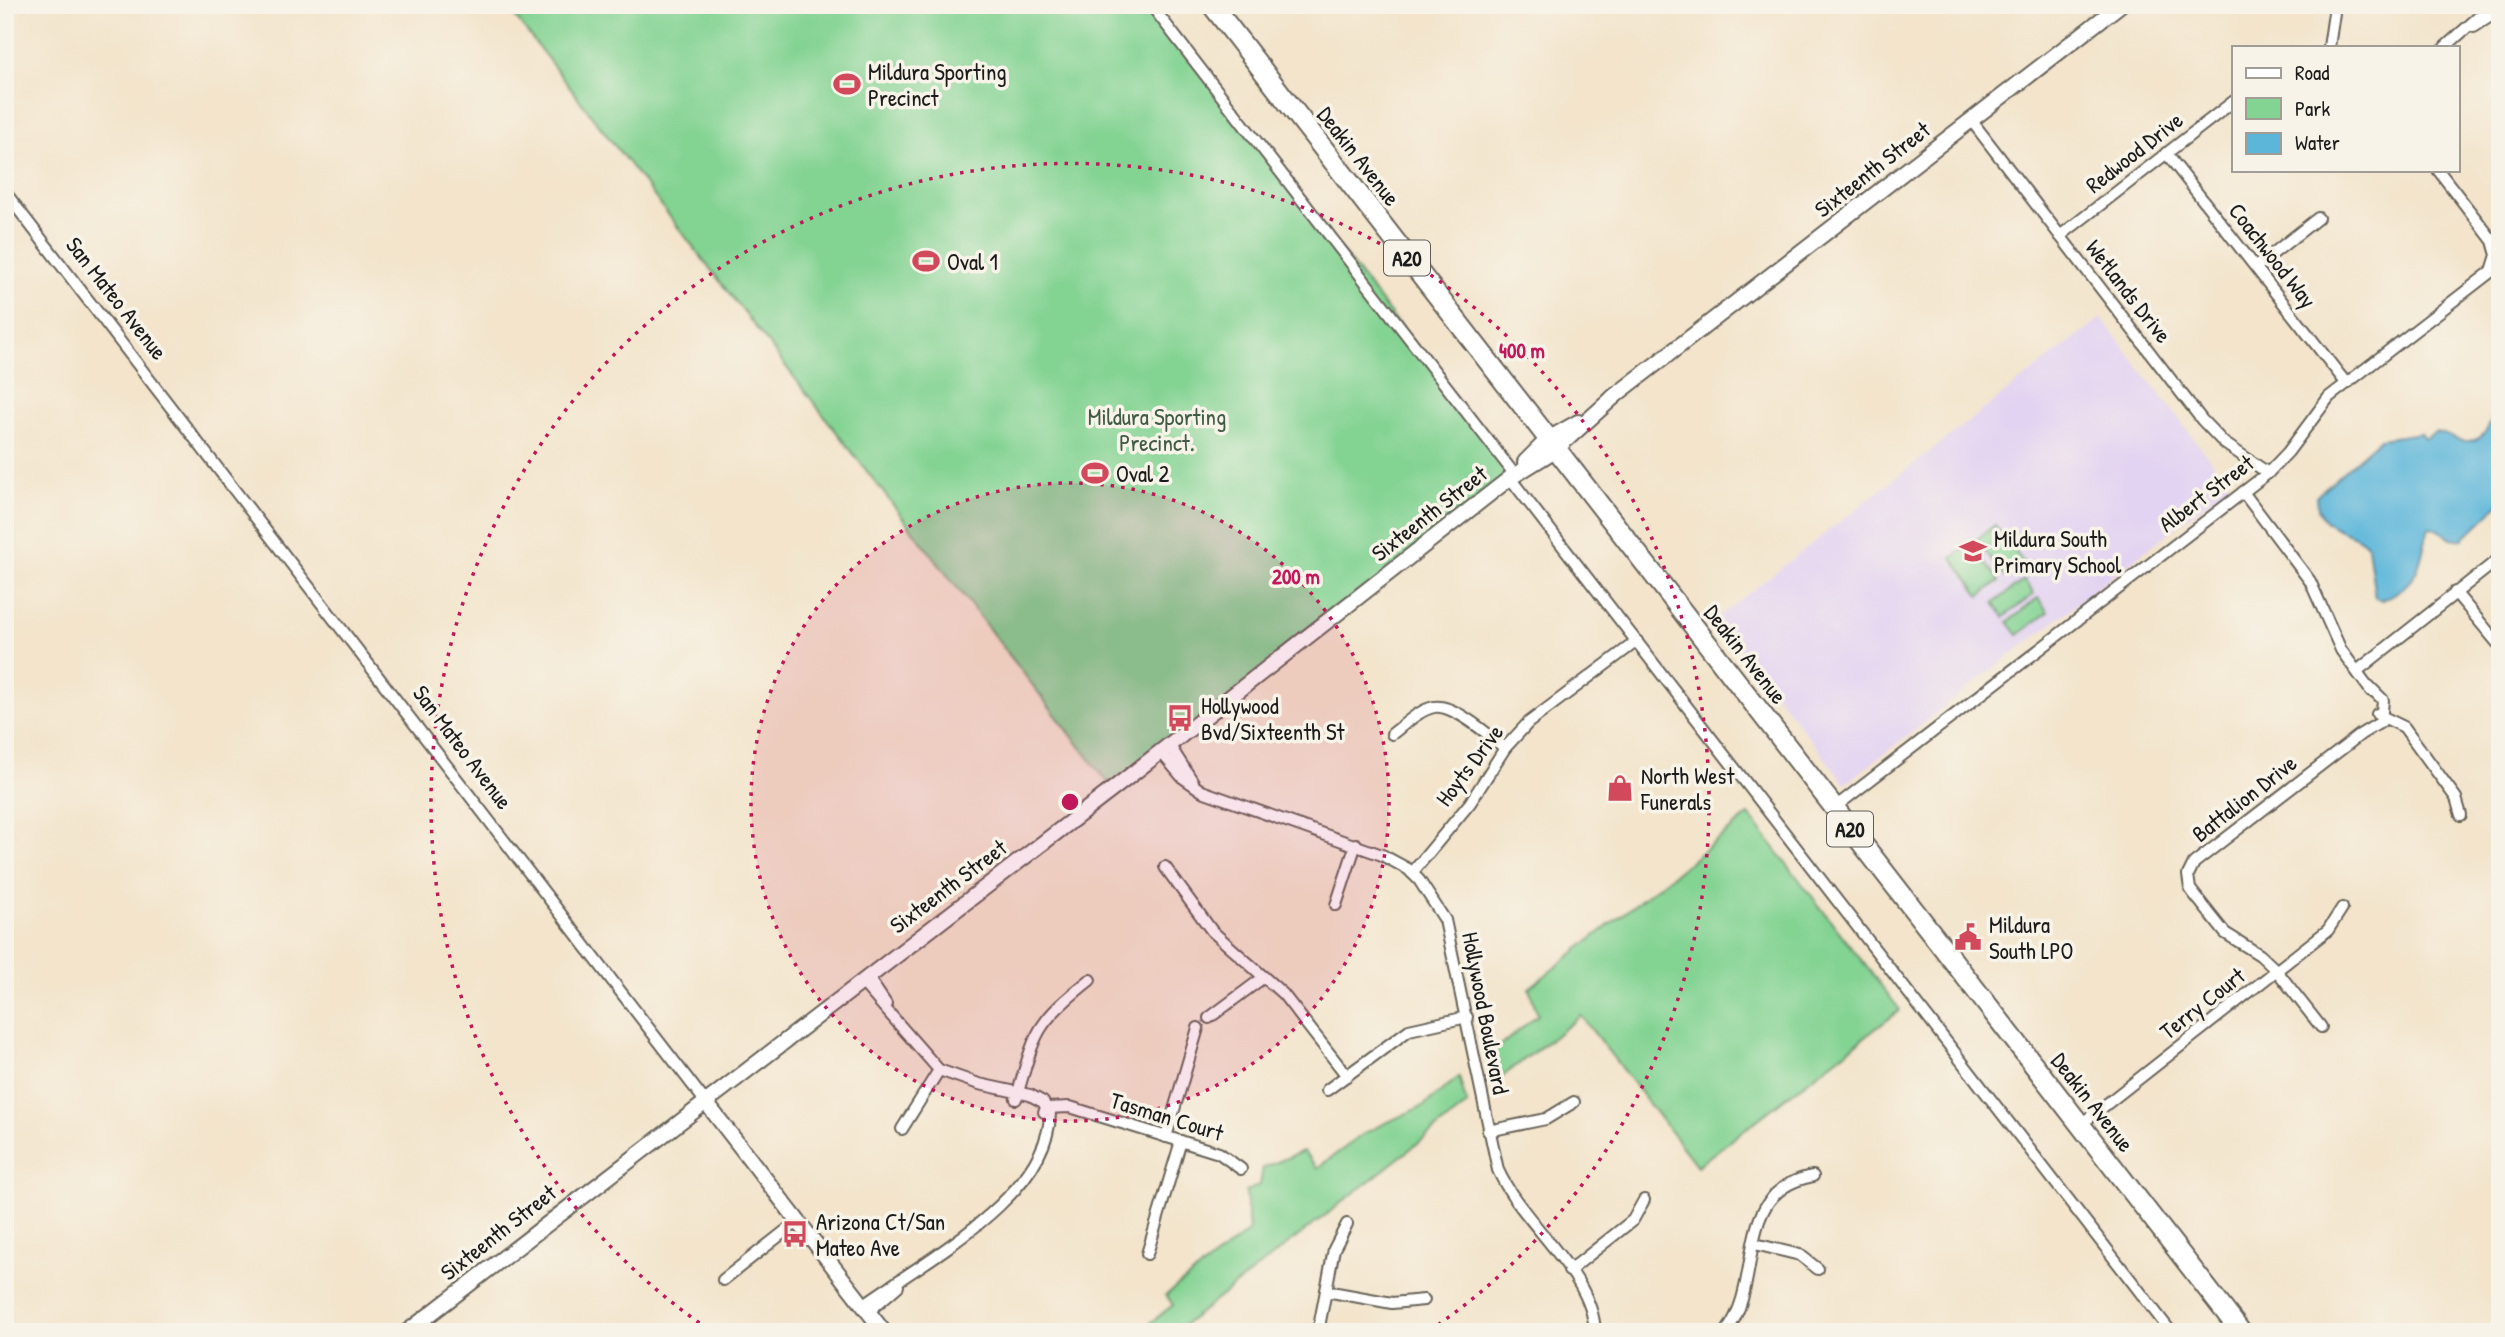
<svg xmlns="http://www.w3.org/2000/svg" width="2505" height="1337" font-family="'Patrick Hand',sans-serif">
<style>
.built{fill:#e3d3f2}
.green{fill:#83d393;stroke:#507858;stroke-width:2}
.water{fill:#5cb6da;stroke:#3c697b;stroke-width:2}
.lines{fill:none;stroke-linecap:round;stroke-linejoin:round}
.street-casing{stroke:#676259;stroke-width:14}
.secondary-casing{stroke:#676259;stroke-width:18}
.highway-casing{stroke:#676259;stroke-width:23}
.street{stroke:#fff;stroke-width:10}
.secondary{stroke:#fff;stroke-width:14}
.highway{stroke:#fff;stroke-width:19}
.ring{fill:none;stroke:#c2185b;stroke-width:3.5;stroke-dasharray:3.5 7}
.labels{text-anchor:middle;dominant-baseline:central;stroke-width:7;stroke-linejoin:round;paint-order:stroke}
.shield{fill:#f7f3e8;stroke:#5e5c59;stroke-width:2}
.shield-label{font-size:21px;font-weight:bold;fill:#1c1c1c}
.poi-label{font-size:23px;fill:#1c1c1c;stroke:#f7f3e8;text-anchor:start}
.street-label{font-size:23px;fill:#1c1c1c;stroke:#f7f3e8}
.park-label{font-size:23px;fill:#405c46;stroke:#f7f3e8}
.centre{fill:#c2185b;stroke:#f7f3e8;stroke-width:3.5}
.ring-label{font-size:21px;text-anchor:middle;font-weight:bold;fill:#c2185b;stroke:#f7f3e8;stroke-width:7;stroke-linejoin:round;paint-order:stroke}
</style>
<rect width="100%" height="100%" fill="#f7f3e8"/>
<filter id="ink" filterUnits="userSpaceOnUse"><feTurbulence type="fractalNoise" baseFrequency=".0143" numOctaves="2"/><feDisplacementMap in="SourceGraphic" scale="14" xChannelSelector="R" yChannelSelector="G"/><feConvolveMatrix kernelMatrix="1 2 1 2 8 2 1 2 1" color-interpolation-filters="sRGB"/></filter>
<filter id="wash" filterUnits="userSpaceOnUse"><feTurbulence type="fractalNoise" baseFrequency=".00686" numOctaves="4" result="noise"/><feDisplacementMap in="SourceGraphic" scale="28" xChannelSelector="R" yChannelSelector="G"/><feGaussianBlur stdDeviation="1.57" result="paint"/><feColorMatrix in="noise" values="0 0 0 0 0 0 0 0 0 0 0 0 0 0 0 0 0 1.4 0 .05"/><feComposite in="paint" operator="in"/></filter>
<g filter="url(#wash)">
<rect width="100%" height="100%" fill="#f3e4cb"/>
<path class="built" d="M2101 318 2230 485 1845 784 1717 618Z"/>
<g class="green">
<path d="M506 5H1151L1515 475 1113 789Z"/>
<path d="M1995 525 2024 563 2005 577 1976 540Z"/>
<path d="M1971 544 1999 581 1980 596 1952 558Z"/>
<path d="M2024 580 2034 594 2004 617 1994 603Z"/>
<path d="M2038 598 2048 612 2018 635 2008 622Z"/>
<path d="M1749 815 1900 1010 1697 1166 1581 1016 1495 1082 1490 1054 1538 1015 1529 988Z"/>
<path d="M1459 1077 1467 1105 1175 1332H1139L1173 1305 1166 1295 1249 1231 1246 1192 1260 1184 1263 1168 1303 1151 1317 1168 1366 1132 1423 1106Z"/>
</g>
<path class="water" d="M2500 388V503L2463 539C2444 541 2441 527 2429 527 2418 565 2423 580 2383 600L2375 598 2368 546C2355 527 2317 536 2316 496L2380 439 2420 433 2424 439 2435 432C2446 433 2455 441 2467 441 2493 442 2494 405 2500 388Z"/>
</g>
<g filter="url(#ink)">
<g class="lines">
<defs>
<g id="street">
<path d="M1151 5 1515 475"/>
<path d="M2474 27 2500 10"/>
<path d="M2329 47 2334 13"/>
<path d="M2445 47 2492 5"/>
<path d="M1971 120 2202 420 2224 443 2268 473"/>
<path d="M2166 153 2346 383"/>
<path d="M5 192 704 1100"/>
<path d="M2060 236 2234 101"/>
<path d="M2256 267 2318 218"/>
<path d="M1510 478 2171 1332"/>
<path d="M2243 492 2310 581 2341 650 2371 691"/>
<path d="M2455 592 2500 646"/>
<path d="M2357 671 2500 558"/>
<path d="M2377 714 2404 727 2456 798 2461 815"/>
<path d="M1392 734C1404 725 1419 710 1434 707 1453 703 1490 736 1505 748"/>
<path d="M1168 743 1193 782"/>
<path d="M1161 752 1182 777 1202 791 1382 855 1408 869 1419 880 1445 920 1498 1170C1522 1224 1593 1273 1595 1332"/>
<path d="M1834 808 2268 473 2288 452 2329 397 2492 271 2497 255 2493 241 2438 170"/>
<path d="M1165 867 1212 931 1283 994 1347 1076"/>
<path d="M1412 873 1470 803 1505 748 1528 723 1637 641"/>
<path d="M1336 905 1356 844"/>
<path d="M867 976 886 1004"/>
<path d="M861 981 939 1070 979 1084 1030 1095 1043 1102 1050 1114C1048 1197 923 1261 863 1305"/>
<path d="M1209 1018 1264 977"/>
<path d="M2321 1027 2277 971 2260 955 2225 933 2190 889 2188 875 2194 863 2361 734 2381 722 2383 700 2369 686"/>
<path d="M1327 1090 1409 1030 1467 1017"/>
<path d="M1016 1099C1036 1032 1033 1025 1090 980"/>
<path d="M1044 1112 1047 1108 1070 1107 1219 1153 1241 1169"/>
<path d="M2080 1125 2328 930 2342 908"/>
<path d="M902 1129 939 1070"/>
<path d="M1488 1131 1546 1119 1574 1102"/>
<path d="M1166 1137 1198 1028"/>
<path d="M1755 1244 1800 1255 1818 1269"/>
<path d="M1147 1254 1181 1141"/>
<path d="M1569 1271 1633 1220 1644 1200"/>
<path d="M723 1280 798 1221"/>
<path d="M1326 1291 1392 1303 1424 1300"/>
<path d="M868 1312 898 1286"/>
<path d="M1318 1332 1334 1249 1347 1224"/>
<path d="M1726 1332C1766 1280 1731 1191 1813 1176"/>
</g>
<g id="secondary">
<path d="M1612 398 2120 5"/>
<path d="M1525 462 1548 439 1578 422"/>
<path d="M704 1100 884 1332"/>
<path d="M407 1332 1113 789 1510 478 1555 450 1617 394"/>
</g>
<path id="highway" d="M1212 5 2241 1332"/>
</defs>
<use href="#street" class="street-casing"/>
<use href="#secondary" class="secondary-casing"/>
<use href="#highway" class="highway-casing"/>
<use href="#street" class="street"/>
<use href="#secondary" class="secondary"/>
<use href="#highway" class="highway"/>
</g>
</g>
<circle cx="1070" cy="802" r="319" fill="#c2185b" fill-opacity=".12"/>
<g class="ring">
<circle cx="1070" cy="802" r="319"/>
<path d="M708 1329A639 639 0 1 1 1432 1329"/>
</g>
<defs>
<symbol id="stadium-bare" viewBox="-9 -9 18 18"><path d="M0-5a6.5 5 0 1 0 0 10a6.5 5 0 1 0 0-10ZM-3.5-1.8h7v3.6h-7Z" fill="#d1495b" stroke="#f7f3e8" stroke-width="2.5" paint-order="stroke"/></symbol>
<symbol id="school-bare" viewBox="-9 -9 18 18"><path d="M0-5L7-2L0 1L-7-2ZM-4 1L0 2.5L4 1V4Q0 6-4 4Z" fill="#d1495b" stroke="#f7f3e8" stroke-width="2.5" paint-order="stroke"/></symbol>
<symbol id="bus-bare" viewBox="-9 -9 18 18"><path d="M-5-6H5V4H4V6H2V4H-2V6H-4V4H-5ZM-3.5-4V0h7V-4ZM-3.5 1.2v1.5H-2V1.2ZM2 1.2v1.5H3.5V1.2Z" fill="#d1495b" stroke="#f7f3e8" stroke-width="2.5" paint-order="stroke"/></symbol>
<symbol id="shop-bare" viewBox="-9 -9 18 18"><path d="M-5-2.5h2.3a2.7 3.5 0 0 1 5.4 0H5L5.5 6h-11ZM-1.5-2.5h3a1.5 2.3 0 0 0-3 0Z" fill="#d1495b" stroke="#f7f3e8" stroke-width="2.5" paint-order="stroke"/></symbol>
<symbol id="civic-bare" viewBox="-9 -9 18 18"><path d="M-.6-6.5H3V-4.5H.6V-3L4-1V1h2V6H-6V1h2V-1L-.6-3ZM-1.2 2.5V6h2.4V2.5Z" fill="#d1495b" stroke="#f7f3e8" stroke-width="2.5" paint-order="stroke"/></symbol>
</defs>
<g fill-rule="evenodd">
<use href="#stadium-bare" x="828" y="65" width="38" height="38"/>
<use href="#stadium-bare" x="907" y="242" width="38" height="38"/>
<use href="#stadium-bare" x="1076" y="454" width="38" height="38"/>
<use href="#school-bare" x="1954" y="532" width="38" height="38"/>
<use href="#bus-bare" x="1161" y="699" width="38" height="38"/>
<use href="#shop-bare" x="1601" y="769" width="38" height="38"/>
<use href="#civic-bare" x="1949" y="918" width="38" height="38"/>
<use href="#bus-bare" x="776" y="1215" width="38" height="38"/>
</g>
<g class="labels">
<g class="shield">
<rect x="1384" y="240.5" width="46" height="35" rx="5"/>
<rect x="1827" y="811.5" width="46" height="35" rx="5"/>
</g>
<g class="shield-label">
<text x="1407" y="258">A20</text>
<text x="1850" y="829">A20</text>
</g>
<g class="poi-label">
<text x="868" y="71">Mildura Sporting<tspan x="868" dy="26">Precinct</tspan></text>
<text x="947" y="261">Oval 1</text>
<text x="1116" y="473">Oval 2</text>
<text x="1994" y="538">Mildura South<tspan x="1994" dy="26">Primary School</tspan></text>
<text x="1201" y="705">Hollywood<tspan x="1201" dy="26">Bvd/Sixteenth St</tspan></text>
<text x="1641" y="775">North West<tspan x="1641" dy="26">Funerals</tspan></text>
<text x="1989" y="924">Mildura<tspan x="1989" dy="26">South LPO</tspan></text>
<text x="816" y="1221">Arizona Ct/San<tspan x="816" dy="26">Mateo Ave</tspan></text>
</g>
<g class="street-label">
<text transform="translate(2134 152) rotate(-38)">Redwood Drive</text>
<text transform="translate(1359 156) rotate(52)">Deakin Avenue</text>
<text transform="translate(1872 169) rotate(-38)">Sixteenth Street</text>
<text transform="translate(2273 255) rotate(52)">Coachwood Way</text>
<text transform="translate(2129 291) rotate(52)">Wetlands Drive</text>
<text transform="translate(117 298) rotate(52)">San Mateo Avenue</text>
<text transform="translate(2206 493) rotate(-37)">Albert Street</text>
<text transform="translate(1429 513) rotate(-38)">Sixteenth Street</text>
<text transform="translate(1746 654) rotate(52)">Deakin Avenue</text>
<text transform="translate(463 747) rotate(53)">San Mateo Avenue</text>
<text transform="translate(1469 765) rotate(-53)">Hoyts Drive</text>
<text transform="translate(2244 798) rotate(-38)">Battalion Drive</text>
<text transform="translate(948 886) rotate(-37)">Sixteenth Street</text>
<text transform="translate(2202 1003) rotate(-38)">Terry Court</text>
<text transform="translate(1486 1013) rotate(79)">Hollywood Boulevard</text>
<text transform="translate(2093 1102) rotate(52)">Deakin Avenue</text>
<text transform="translate(1167 1116) rotate(17)">Tasman Court</text>
<text transform="translate(498 1232) rotate(-38)">Sixteenth Street</text>
</g>
<g class="park-label">
<text x="1157" y="416">Mildura Sporting<tspan x="1157" dy="26">Precinct.</tspan></text>
</g>
</g>
<circle cx="1070" cy="802" r="10" class="centre"/>
<g class="ring-label">
<text x="1522" y="358">400 m</text>
<text x="1296" y="584">200 m</text>
</g>
<rect width="2505" height="1337" fill="none" stroke="#f7f3e8" stroke-width="28"/>
<rect x="2232" y="46" width="228" height="126" fill="#f7f3e8" stroke="#9f9d96" stroke-width="2"/>
<rect x="2246" y="68" width="35" height="10" fill="#ffffff" stroke="#9f9d96" stroke-width="2"/>
<text x="2295" y="80" font-size="21" fill="#1c1c1c">Road</text>
<rect x="2246" y="98" width="35" height="21" fill="#83d393" stroke="#9f9d96" stroke-width="2"/>
<text x="2295" y="116" font-size="21" fill="#1c1c1c">Park</text>
<rect x="2246" y="133" width="35" height="21" fill="#5cb6da" stroke="#9f9d96" stroke-width="2"/>
<text x="2295" y="150" font-size="21" fill="#1c1c1c">Water</text>
</svg>
